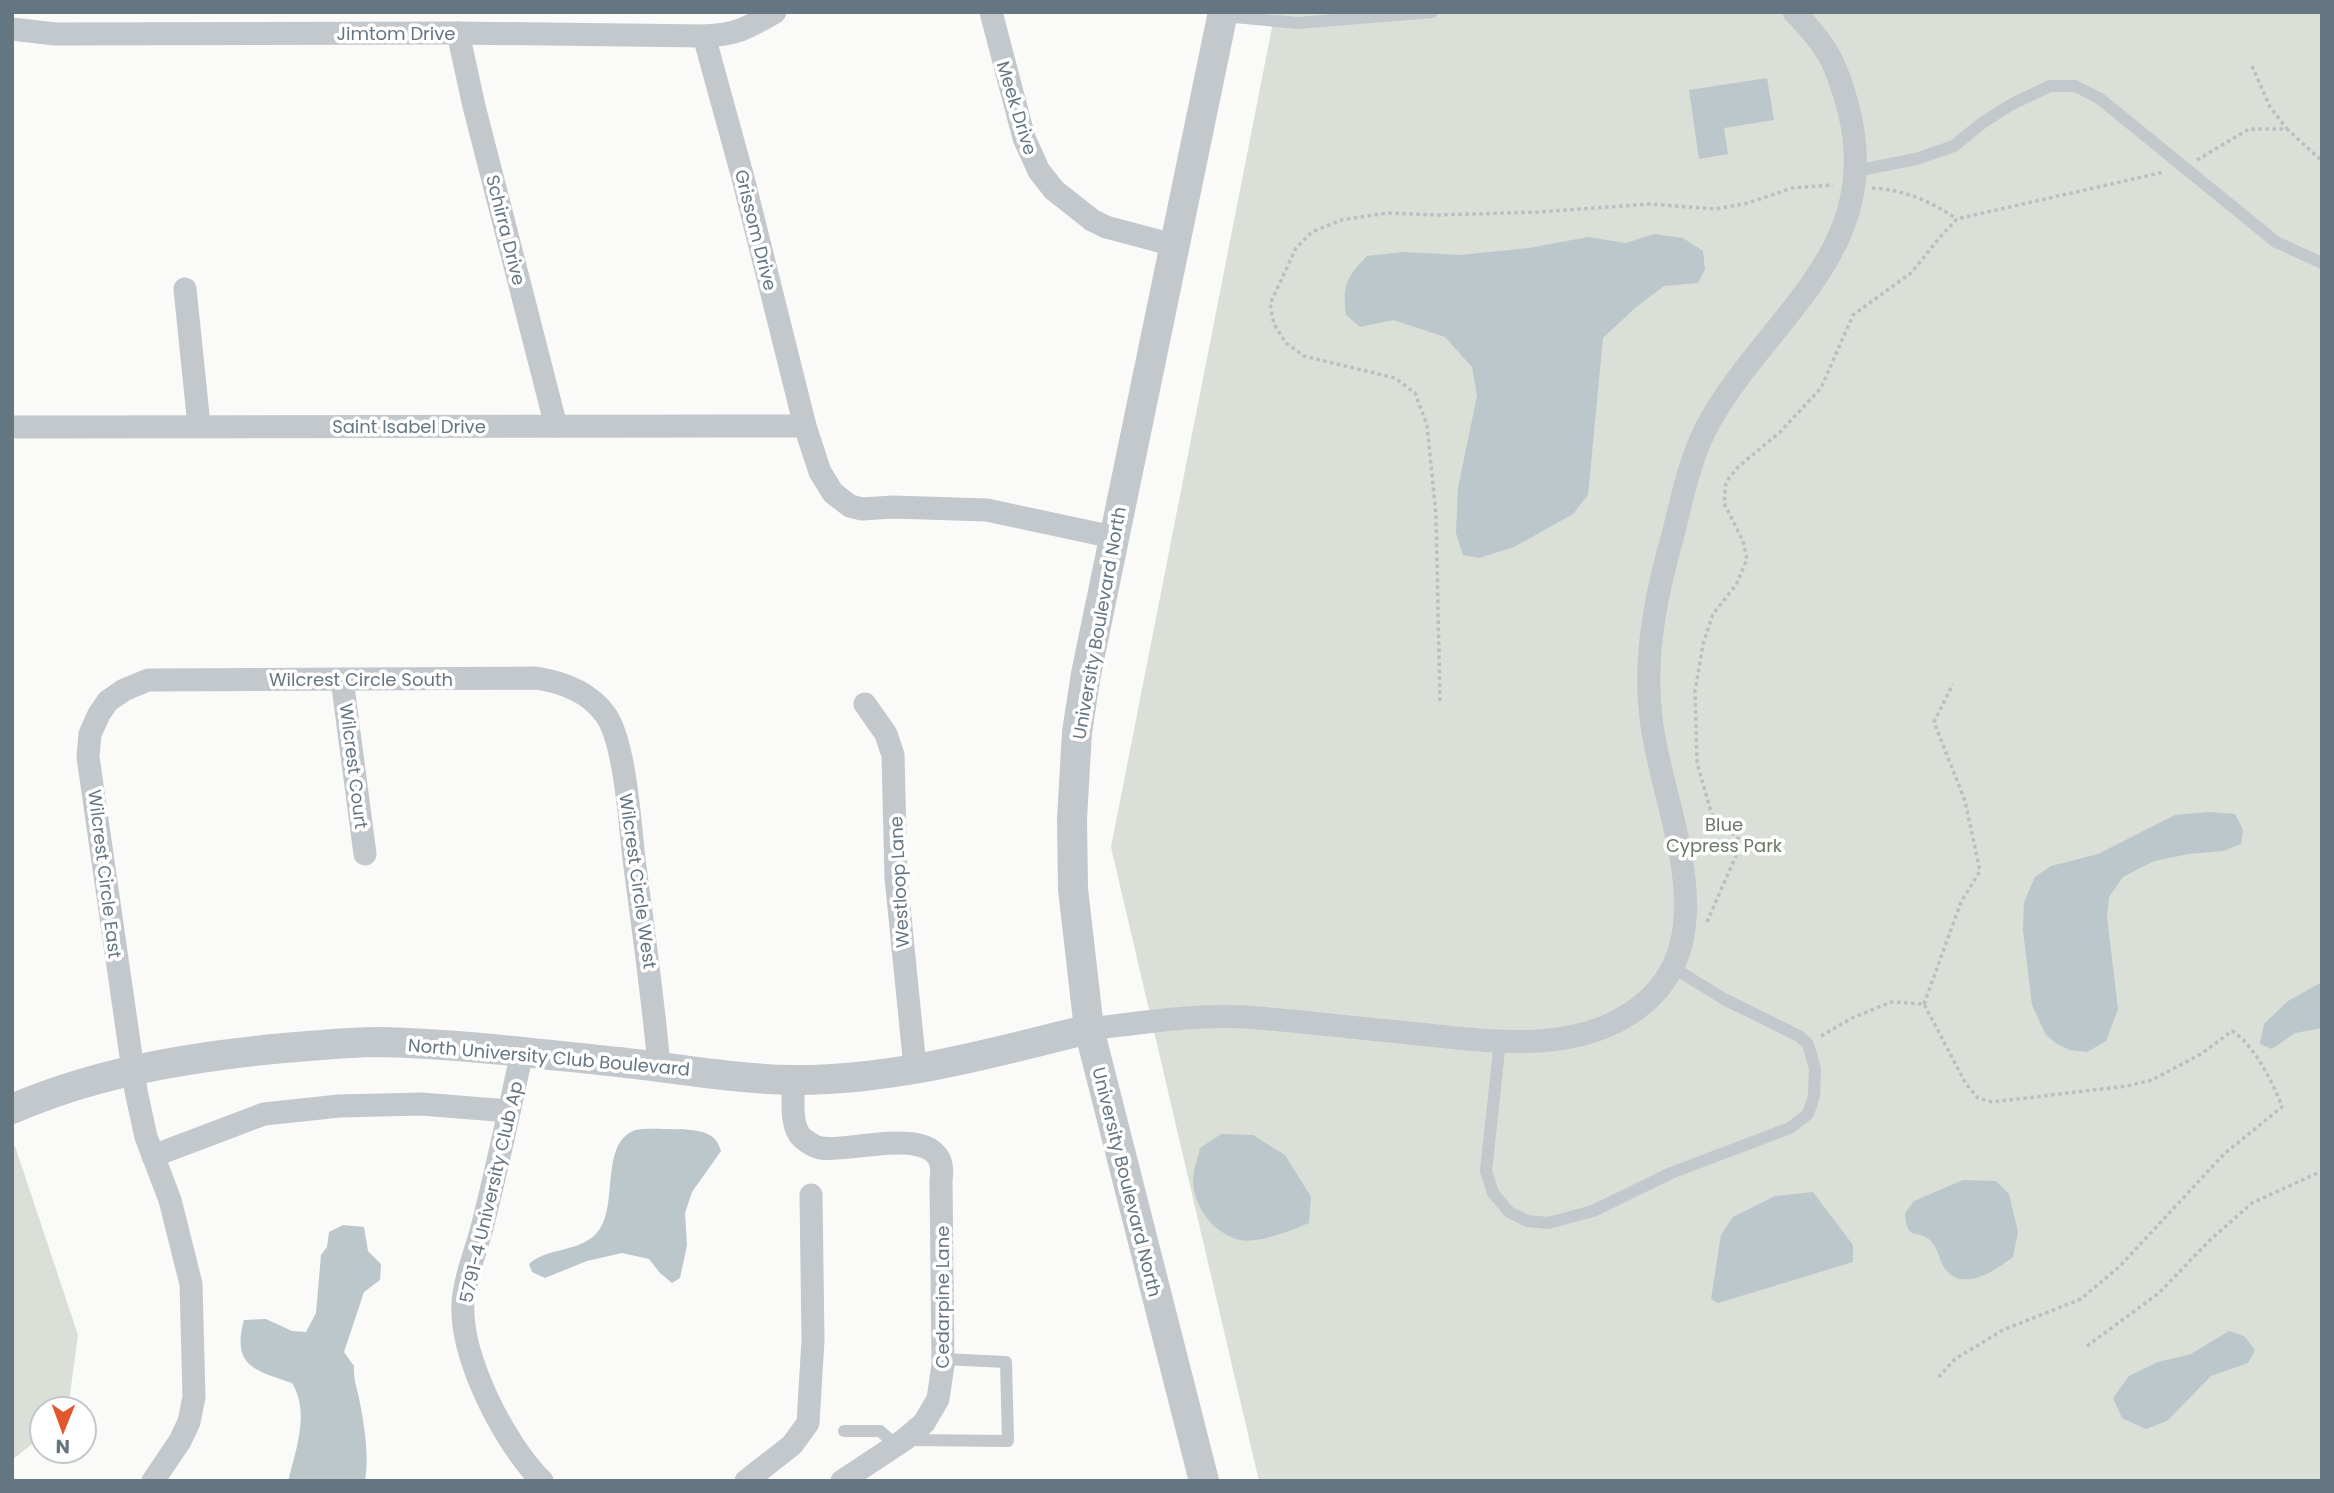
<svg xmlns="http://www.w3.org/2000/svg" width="2334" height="1493" font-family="Poppins,sans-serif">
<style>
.green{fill:#dadfd7}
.water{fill:#bbc7cb}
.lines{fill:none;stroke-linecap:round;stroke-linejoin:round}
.path{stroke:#bbbfc2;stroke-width:3.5;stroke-dasharray:3.5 3.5;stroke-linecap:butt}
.service{stroke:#c3c8cc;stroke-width:12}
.minor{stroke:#c3c8cc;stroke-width:23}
.tertiary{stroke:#c3c8cc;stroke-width:30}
.labels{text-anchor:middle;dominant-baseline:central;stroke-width:7;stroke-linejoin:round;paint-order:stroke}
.street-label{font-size:18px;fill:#657683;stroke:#fff}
.park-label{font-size:18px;fill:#687a64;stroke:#fff}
</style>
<rect width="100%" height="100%" fill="#fafaf8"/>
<g class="green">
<path d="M1275 12H2322V1481H1259L1111 847Z"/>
<path d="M15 1146 78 1335 68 1409H42V1436L12 1460V1148Z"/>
</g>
<g class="water">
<path d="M1767 78 1774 120 1724 128 1728 154 1699 159 1689 90Z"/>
<path d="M1654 234 1683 238 1703 251 1705 269 1698 283 1664 286 1635 308 1603 338 1588 495 1573 514 1514 547 1479 558 1463 555 1456 533 1458 488 1477 396 1472 367 1445 337 1393 320 1360 327 1346 315C1342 285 1347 277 1367 256L1404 252 1460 255 1529 248 1588 237 1626 243Z"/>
<path d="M2209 812 2235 814 2243 830 2241 844 2223 851 2189 854 2154 861 2123 877 2109 897 2107 917 2118 1009 2106 1041 2087 1052 2070 1050 2057 1044 2046 1035 2032 1005 2023 930 2024 902 2035 877 2051 866 2098 854 2175 815Z"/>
<path d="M2322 982V1028L2295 1033 2272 1049 2260 1044 2264 1024 2288 1001Z"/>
<path d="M681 1129C699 1131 716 1131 721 1151L692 1192 685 1213 687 1245 680 1278 672 1283 660 1273 649 1259 622 1253 587 1261 545 1278 532 1272 529 1264C548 1247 577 1253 596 1234 620 1209 599 1146 633 1131 642 1127 670 1130 681 1129Z"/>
<path d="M1221 1134 1253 1135 1285 1155 1311 1197 1309 1223C1293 1230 1258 1244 1240 1240 1213 1233 1194 1208 1193 1180 1193 1170 1198 1158 1200 1148Z"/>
<path d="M1963 1180 1996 1181 2009 1194 2018 1232 2013 1257C1996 1270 1964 1292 1946 1270 1939 1262 1939 1249 1931 1241 1917 1228 1907 1243 1905 1213L1914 1201Z"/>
<path d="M1813 1192 1853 1245V1262L1718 1303 1711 1299 1721 1235 1733 1217 1775 1196Z"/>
<path d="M343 1225 364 1227 368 1251 381 1264 380 1280 364 1292 344 1352 354 1366C353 1380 358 1390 360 1403 365 1430 369 1455 365 1481H288C296 1449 310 1412 292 1383 256 1371 231 1366 244 1320L266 1319 292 1331 306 1332 316 1313 321 1255 327 1247 329 1232Z"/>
<path d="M2229 1331 2244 1336 2255 1350 2248 1363 2211 1376 2167 1421 2146 1429 2122 1418 2113 1398 2129 1376 2158 1362 2191 1354Z"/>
</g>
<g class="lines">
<g class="path">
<path d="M2252 66 2270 107 2287 129"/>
<path d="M2197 160 2249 129H2287L2322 161"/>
<path d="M1872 188C1905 190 1930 201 1957 219"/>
<path d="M1440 701 1436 515 1427 425 1415 393 1395 378 1304 356 1286 343 1274 324 1270 304 1296 248 1312 232 1341 220 1388 213 1437 215 1539 212 1650 204 1715 209 1748 203 1792 188 1833 185"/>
<path d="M1707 922 1742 842 1712 815 1697 763 1695 691 1703 644 1713 614 1736 585 1747 559 1743 541 1724 503 1726 482 1738 467 1780 432 1821 388 1853 315 1911 273 1941 236 1957 219 2164 172"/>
<path d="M1924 1004 1961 902 1980 871 1965 801 1934 722 1953 684"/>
<path d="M1821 1036 1852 1018 1891 1002 1924 1004 1966 1084 1978 1098 1992 1102 2127 1086 2152 1080 2201 1054 2232 1031C2253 1043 2274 1084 2282 1107L2224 1154 2120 1266 2081 1299 2003 1330 1955 1359 1936 1380"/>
<path d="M2087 1346 2159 1293 2209 1241 2252 1203 2322 1171"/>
</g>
<g class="service">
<path d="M1223 16 1298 23 1432 12"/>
<path d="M1855 171 1916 159 1954 146 1982 123 2012 104 2050 86H2075L2099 98 2276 242 2322 263"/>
<path d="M1500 1041 1486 1171 1493 1193 1509 1212 1527 1221 1548 1223 1593 1211 1671 1173 1790 1128 1808 1114 1814 1096 1815 1069 1808 1044 1799 1036 1724 999 1672 967"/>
<path d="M844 1431H880L896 1445"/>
<path d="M908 1440 1008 1441 1006 1362 943 1359"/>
</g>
<g class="minor">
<path d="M991 12 1024 138 1039 171 1054 190 1092 220 1106 227 1174 245"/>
<path d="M12 29 55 34 458 33 704 36C736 35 748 28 775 12"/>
<path d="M458 33 474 106 556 426"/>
<path d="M704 36 743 178 805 426 820 472 833 493 850 506 862 509 893 507 987 510 1113 537"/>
<path d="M185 289 199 425"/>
<path d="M12 427 805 426"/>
<path d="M342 679 365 854"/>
<path d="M865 704 886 734 893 755 896 878 915 1067"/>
<path d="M1089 1029C1141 1023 1193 1014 1245 1017 1300 1021 1355 1028 1409 1033 1482 1040 1570 1056 1634 1011 1733 942 1661 810 1651 718 1643 655 1657 591 1674 531 1683 494 1691 454 1710 421 1769 316 1884 251 1849 111 1837 65 1828 46 1794 12"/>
<path d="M522 1052C510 1108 498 1164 484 1220 478 1246 465 1275 463 1303 460 1357 504 1443 542 1481"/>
<path d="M793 1080C794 1095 790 1120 799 1134 802 1139 814 1147 821 1148 853 1153 951 1119 941 1180L943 1365 938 1399 924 1423 904 1440 842 1481"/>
<path d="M153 1156 264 1114 339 1106 421 1104 509 1111"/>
<path d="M153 1481 180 1441 189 1422 194 1397 191 1284 170 1200 146 1137 136 1091 88 757 90 734 99 714 108 701 124 690 148 680 536 678C562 682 589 692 605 714 625 740 630 825 634 859 643 928 653 997 659 1066"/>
<path d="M746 1481 792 1445 808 1423 813 1340 811 1195"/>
</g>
<g class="tertiary">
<path d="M12 1109C95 1073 184 1058 273 1049 309 1046 346 1042 382 1042 461 1044 539 1054 618 1062 675 1068 734 1079 792 1080 892 1081 993 1053 1089 1029"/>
<path d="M1204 1481 1089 1029 1073 889 1072 819 1077 732 1086 674 1223 12"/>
</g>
</g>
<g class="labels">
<g class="street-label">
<text x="396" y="33">Jimtom Drive</text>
<text transform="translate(1017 108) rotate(73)">Meek Drive</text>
<text transform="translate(506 230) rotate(76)">Schirra Drive</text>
<text transform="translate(756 230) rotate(76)">Grissom Drive</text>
<text x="409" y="426">Saint Isabel Drive</text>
<text transform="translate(1099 623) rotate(-80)">University Boulevard North</text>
<text x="361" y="679">Wilcrest Circle South</text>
<text transform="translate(354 766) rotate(83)">Wilcrest Court</text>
<text transform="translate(105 874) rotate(83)">Wilcrest Circle East</text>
<text transform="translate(638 881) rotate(82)">Wilcrest Circle West</text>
<text transform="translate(899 882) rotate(-93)">Westloop Lane</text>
<text transform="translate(549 1057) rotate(5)">North University Club Boulevard</text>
<text transform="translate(1127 1182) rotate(76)">University Boulevard North</text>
<text transform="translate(491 1192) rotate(-77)">5791-4 University Club Ap</text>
<text transform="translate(942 1297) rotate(-90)">Cedarpine Lane</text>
</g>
<g class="park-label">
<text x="1724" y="824">Blue<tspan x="1724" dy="21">Cypress Park</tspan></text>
</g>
</g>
<rect width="2334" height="1493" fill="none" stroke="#657683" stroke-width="28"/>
<g transform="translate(63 1430) rotate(181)"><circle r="33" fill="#ffffff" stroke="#c1c8cd" stroke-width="2"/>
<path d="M0-5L12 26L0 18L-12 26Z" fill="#e4572e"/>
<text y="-10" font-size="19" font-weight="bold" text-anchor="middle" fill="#657683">N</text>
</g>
</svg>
